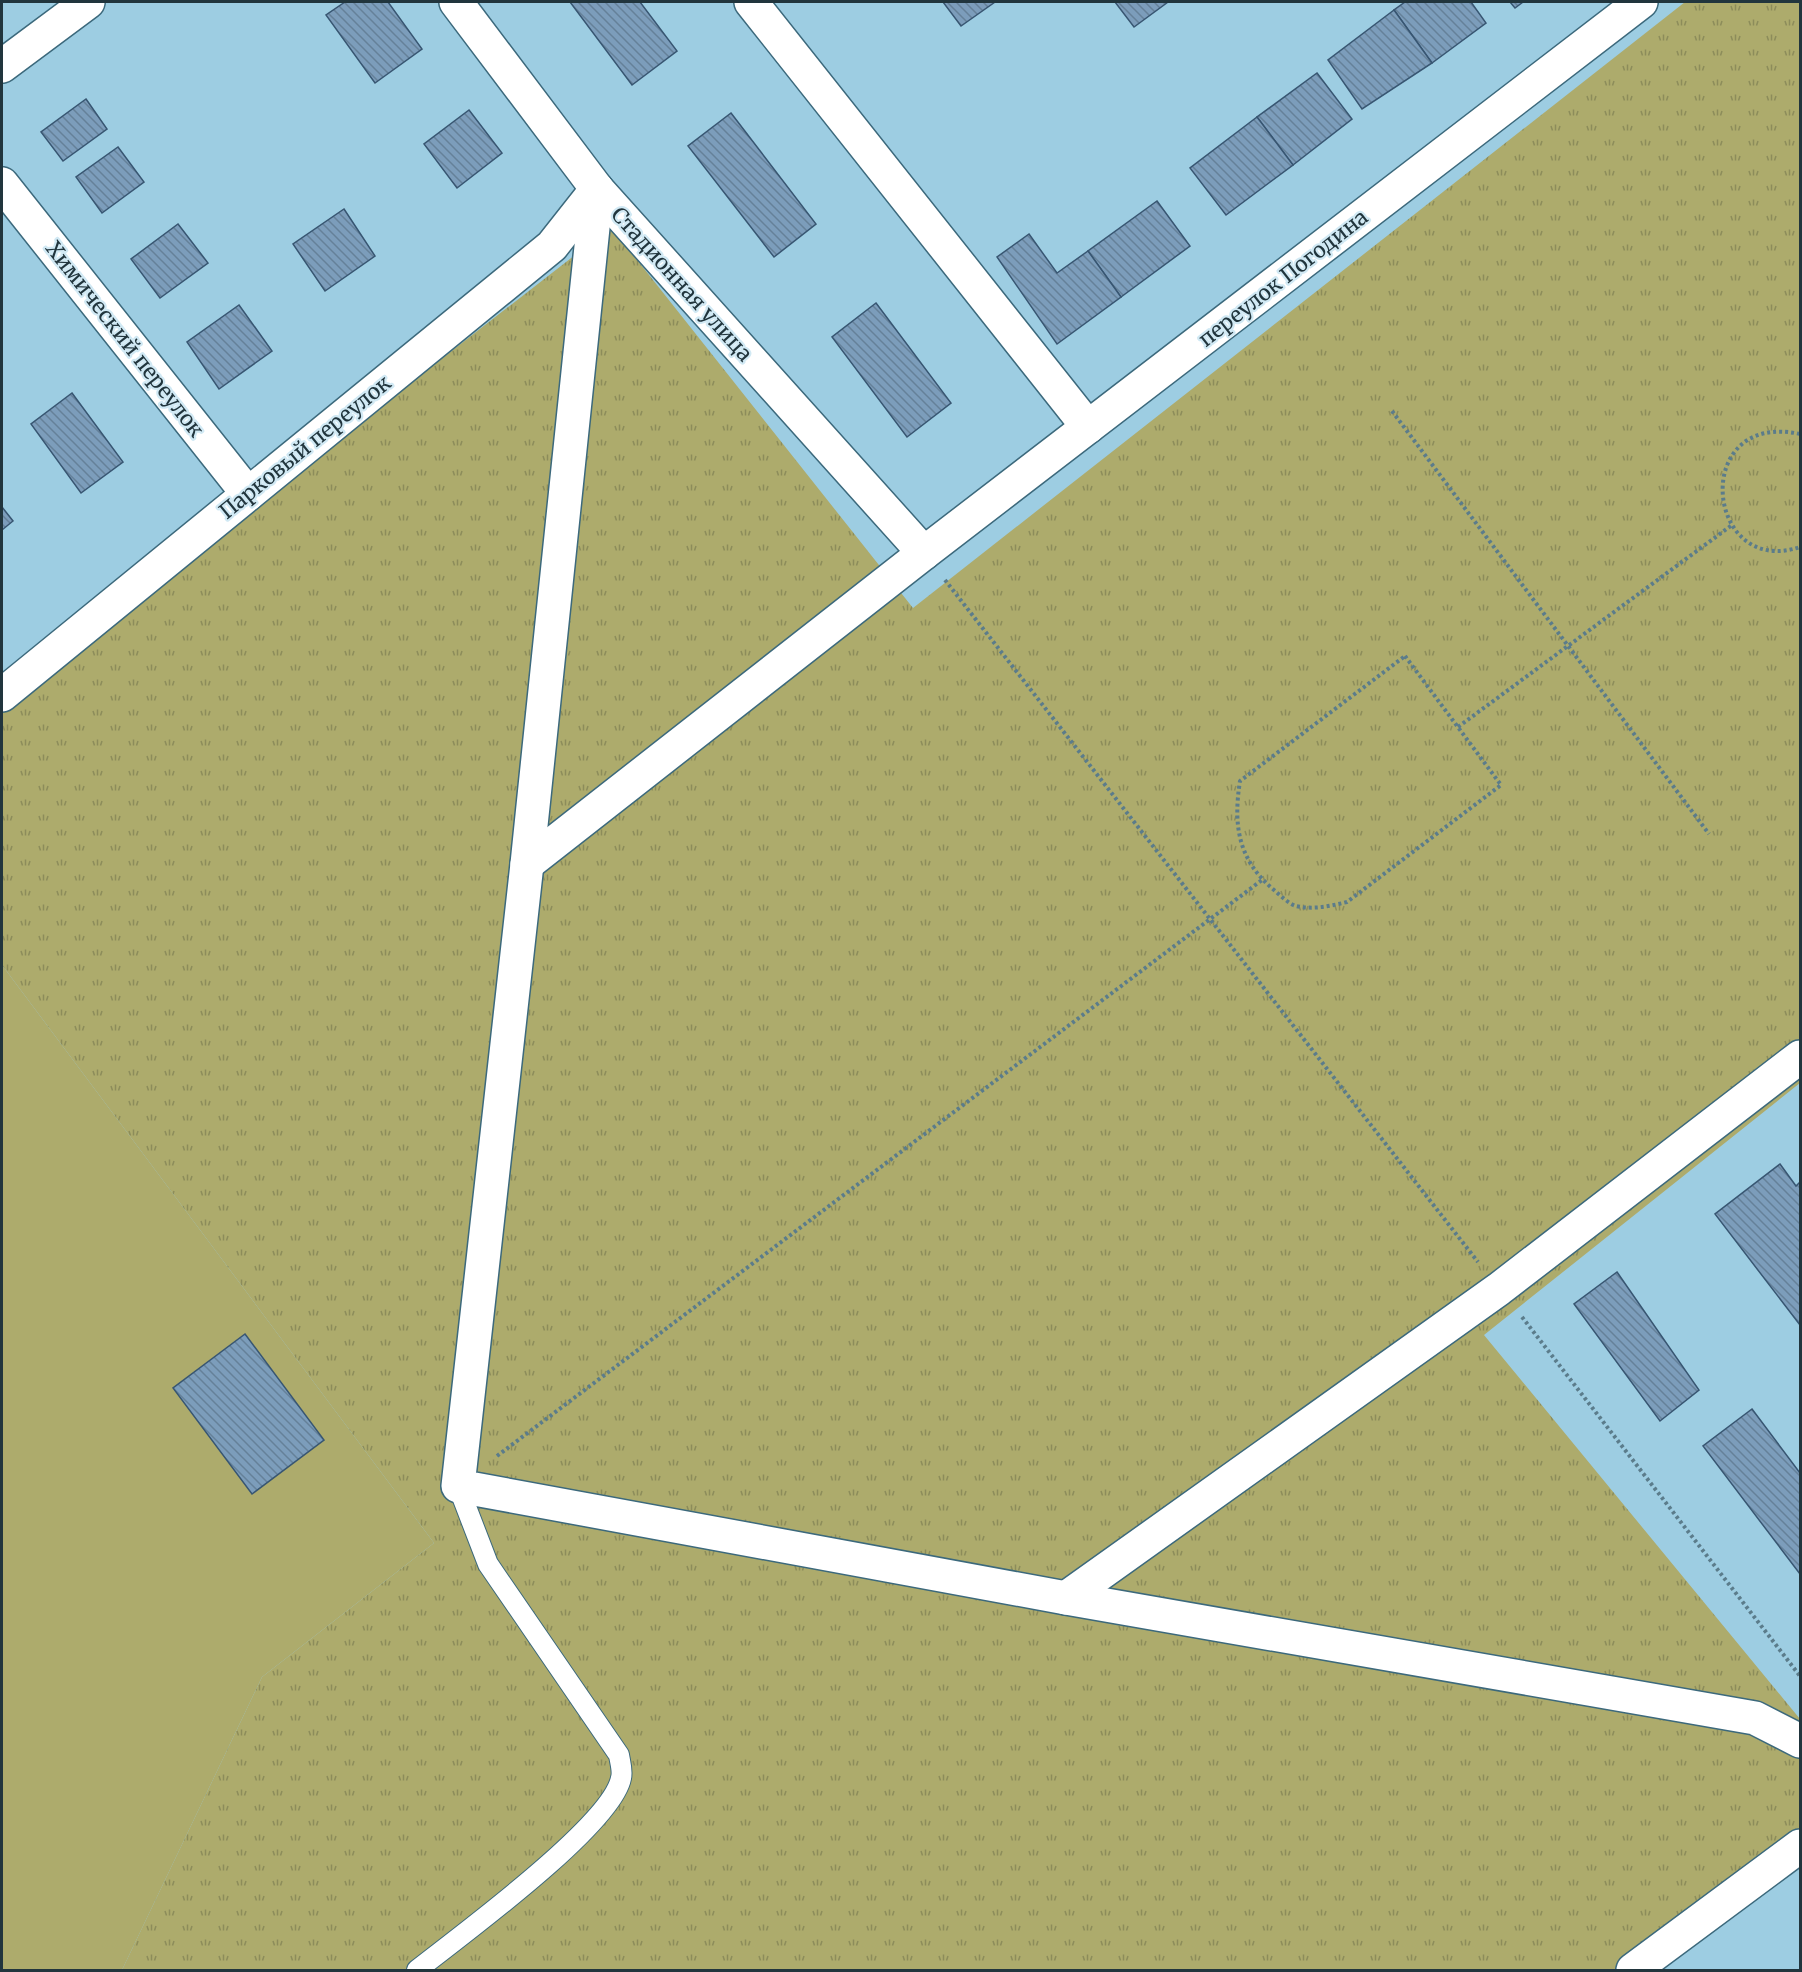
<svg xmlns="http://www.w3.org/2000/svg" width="1802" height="1972" font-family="Merriweather,serif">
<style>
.grass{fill:#adab6c}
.park{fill:url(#park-tufts)}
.building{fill:url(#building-back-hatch);stroke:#385672;stroke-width:1.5}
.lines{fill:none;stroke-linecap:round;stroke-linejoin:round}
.service-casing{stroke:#3c697c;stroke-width:22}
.minor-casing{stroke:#3c697c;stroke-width:36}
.path{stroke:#5b7c8b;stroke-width:4;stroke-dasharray:3 3;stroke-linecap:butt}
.service{stroke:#fff;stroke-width:20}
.minor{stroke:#fff;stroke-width:33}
.labels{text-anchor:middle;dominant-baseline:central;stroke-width:4.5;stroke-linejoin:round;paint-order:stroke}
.street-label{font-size:21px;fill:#21353d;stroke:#d1e9f4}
</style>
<defs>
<pattern id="park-tufts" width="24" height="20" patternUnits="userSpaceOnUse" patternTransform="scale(1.5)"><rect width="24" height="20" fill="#adab6c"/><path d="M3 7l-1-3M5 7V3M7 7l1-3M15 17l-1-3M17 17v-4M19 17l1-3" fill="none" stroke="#8c8c5a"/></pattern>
<pattern id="building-back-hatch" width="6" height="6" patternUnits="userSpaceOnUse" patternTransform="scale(1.5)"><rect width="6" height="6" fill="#7c9dbb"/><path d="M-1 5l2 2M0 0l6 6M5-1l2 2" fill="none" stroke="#658199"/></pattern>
</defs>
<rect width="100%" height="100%" fill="#9dcde2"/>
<path class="grass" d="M2 965 434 1543 262 1677 122 1970H2Z"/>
<path class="park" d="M1685 2H1800V1083L1484 1335 1800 1719V1854L1644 1970H122L262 1677 434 1543 2 965V701L611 227 913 608Z"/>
<g class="building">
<path d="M345 2H388L422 49 375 83 326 15Z"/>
<path d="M570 2H640L677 51 632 85Z"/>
<path d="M943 2H995L961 26Z"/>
<path d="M1115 2H1168L1134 27Z"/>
<path d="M1405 2H1471L1486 23 1432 63 1394 10Z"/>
<path d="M1510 2H1523L1515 8Z"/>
<path d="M1394 10 1432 63 1362 109 1328 60Z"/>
<path d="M1317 73 1352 119 1293 165 1257 117Z"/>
<path d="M86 99 107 129 63 161 41 132Z"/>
<path d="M469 110 502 153 457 188 424 144Z"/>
<path d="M731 113 816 224 774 257 688 146Z"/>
<path d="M1257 117 1293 165 1226 215 1190 168Z"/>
<path d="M118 147 144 182 102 213 76 177Z"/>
<path d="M1157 201 1190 246 1121 297 1088 251Z"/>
<path d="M344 209 375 256 325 291 293 244Z"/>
<path d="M178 224 208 263 160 298 131 259Z"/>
<path d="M1029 234 1057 273 1088 251 1121 297 1057 344 997 257Z"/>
<path d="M876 303 951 403 907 437 832 337Z"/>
<path d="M239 305 272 351 219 389 187 342Z"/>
<path d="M72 393 123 462 81 493 31 424Z"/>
<path d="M2 507 13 521 2 530Z"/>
<path d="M1780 1164 1796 1186 1800 1182V1325L1715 1214Z"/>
<path d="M1617 1272 1699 1390 1660 1421 1574 1304Z"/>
<path d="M245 1334 324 1440 252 1494 173 1388Z"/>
<path d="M1752 1409 1800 1473V1574L1703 1446Z"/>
</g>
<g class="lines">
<defs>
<path id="service" d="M417 1970C460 1936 612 1825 621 1778 623 1771 620 1762 619 1755L488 1564 458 1486"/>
<g id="minor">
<path d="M456 2 597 189 924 553"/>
<path d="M751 2 1088 427"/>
<path d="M2 66 88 2"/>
<path d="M2 184 248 494"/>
<path d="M597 189 527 864 458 1486 1066 1598 1755 1718 1800 1741"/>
<path d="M2 695 552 246 597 189"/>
<path d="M527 864 924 553 1641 2"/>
<path d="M1066 1598 1499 1289 1800 1057"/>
<path d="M1633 1970 1800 1846"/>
</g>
</defs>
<use href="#service" class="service-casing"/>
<use href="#minor" class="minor-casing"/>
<g class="path">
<path d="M1392 411 1709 834"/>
<path d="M1800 434C1689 410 1705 579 1800 547"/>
<path d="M945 580 1478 1262"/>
<path d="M1405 656 1501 785 1347 902C1330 906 1314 910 1296 906 1289 904 1280 895 1274 890 1238 860 1233 825 1240 781Z"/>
<path d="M1458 727 1732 525"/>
<path d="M1522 1317 1800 1676"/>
<path d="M497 1456 1262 880"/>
</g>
<use href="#service" class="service"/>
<use href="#minor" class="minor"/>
</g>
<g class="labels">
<g class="street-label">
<text transform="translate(1283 278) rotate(-38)">переулок Погодина</text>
<text transform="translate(682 284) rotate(48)">Стадионная улица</text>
<text transform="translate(125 339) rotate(52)">Химический переулок</text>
<text transform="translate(305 447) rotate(-39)">Парковый переулок</text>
</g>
</g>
<rect width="1802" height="1972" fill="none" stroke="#21353d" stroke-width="6"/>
</svg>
